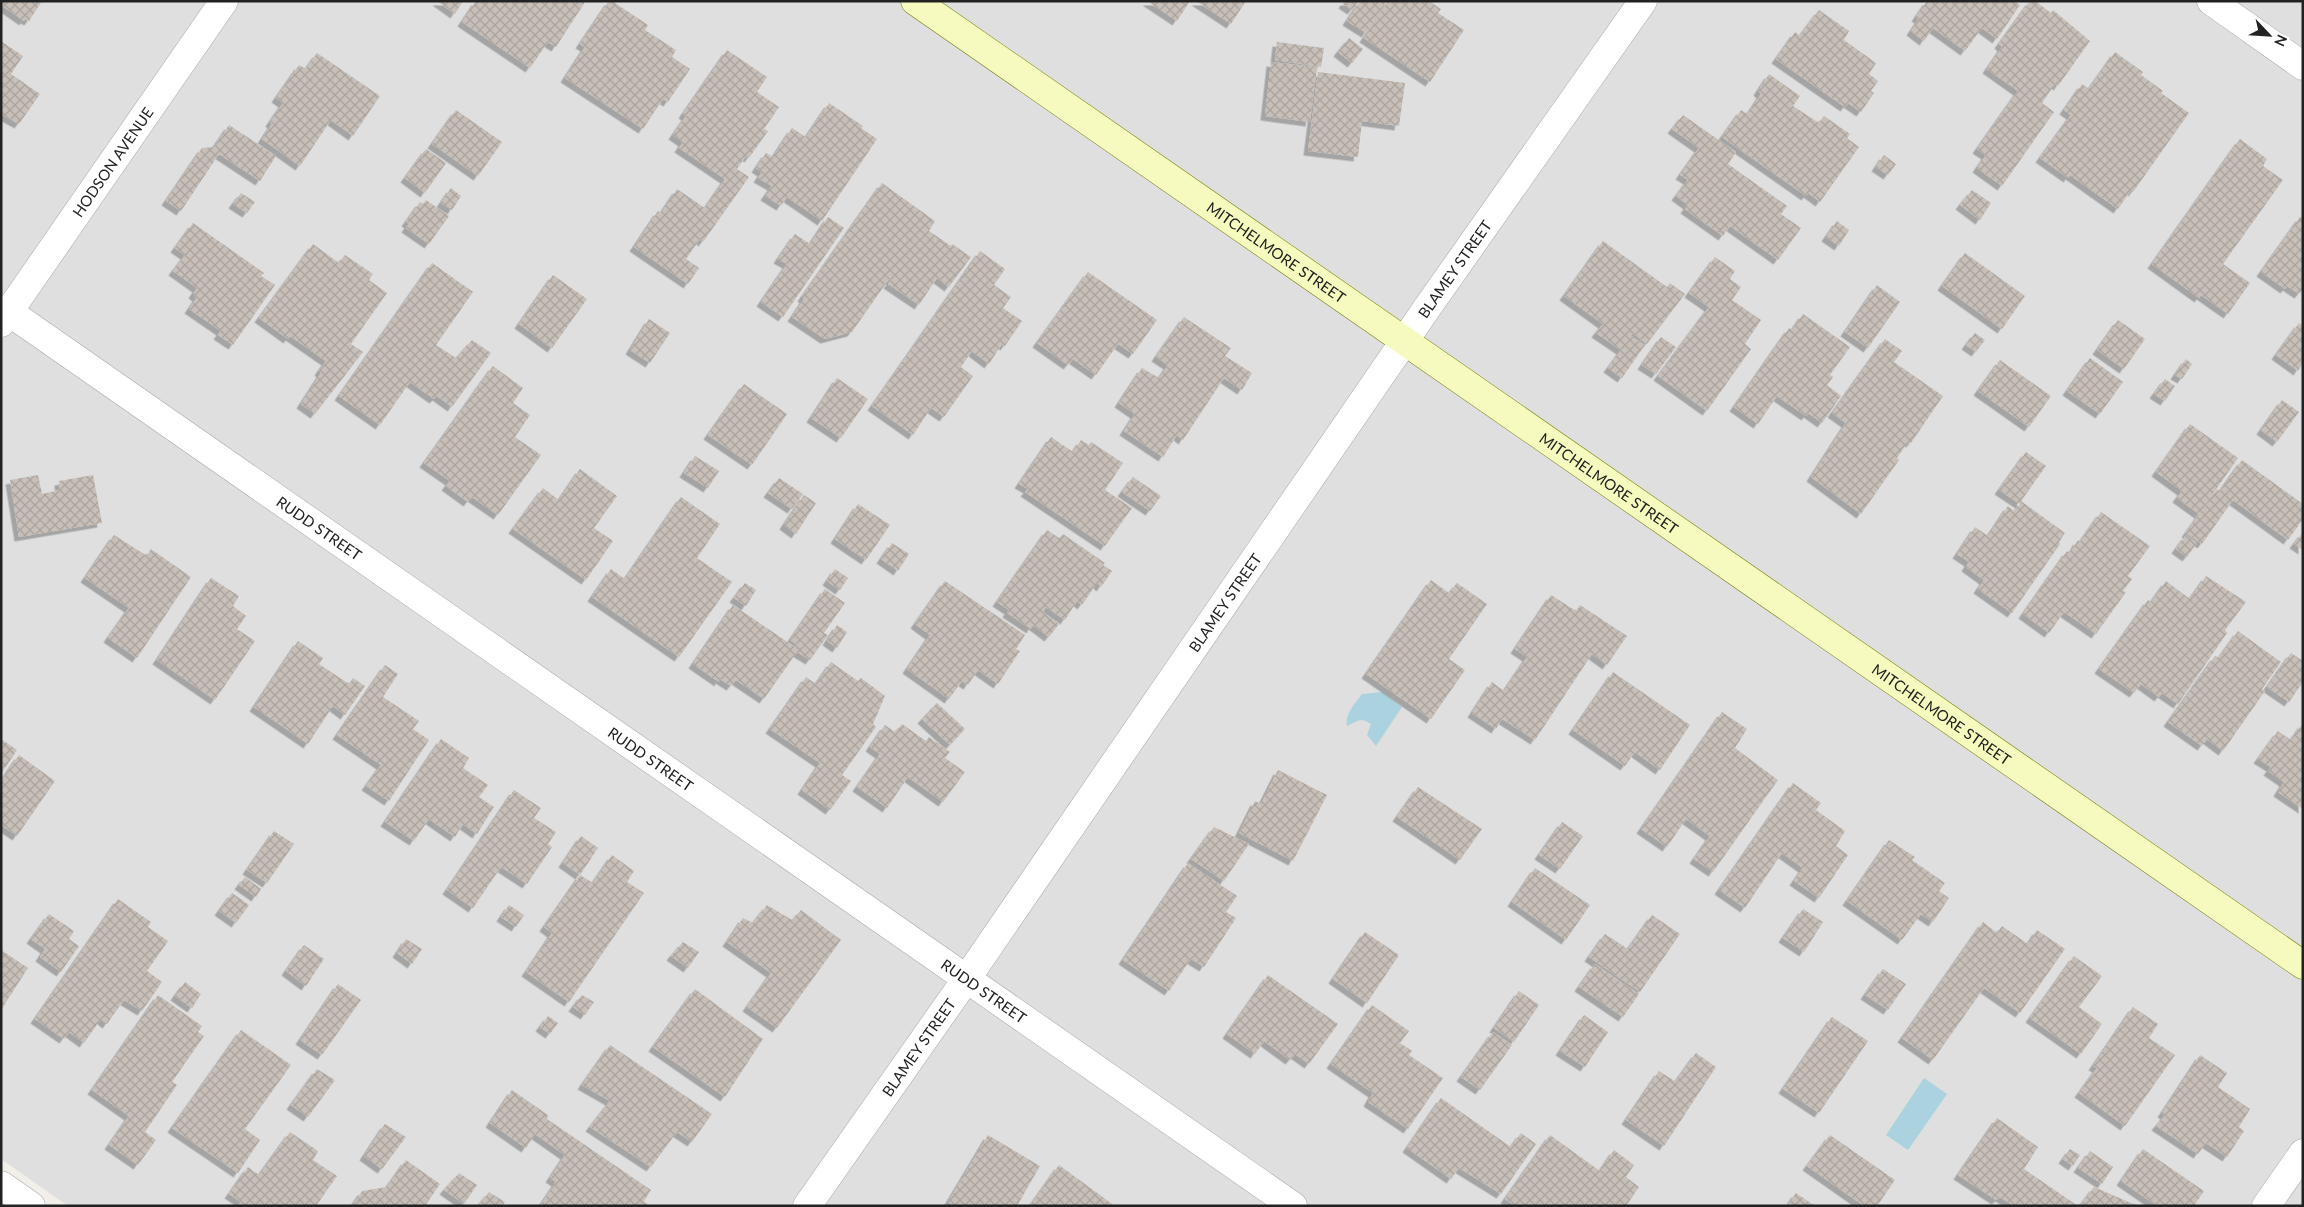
<svg xmlns="http://www.w3.org/2000/svg" width="2304" height="1207" font-family="Lato,sans-serif">
<style>
.residential{fill:#e0dfdf}
.water{fill:#aad3df}
.building{fill:url(#building-cross-hatch);filter:url(#shadow)}
.lines{fill:none;stroke-linecap:round;stroke-linejoin:round}
.street-casing{stroke:#a9a9a9;stroke-width:29}
.secondary-casing{stroke:#707d05;stroke-width:29}
.street{stroke:#fff;stroke-width:28}
.secondary{stroke:#f7fabf;stroke-width:28}
.labels{text-anchor:middle;dominant-baseline:central;stroke-width:4;stroke-linejoin:round;paint-order:stroke}
.street-label{font-size:15px;fill:#222;stroke:#fff}
</style>
<defs>
<pattern id="building-cross-hatch" width="8" height="8" patternUnits="userSpaceOnUse" patternTransform="scale(1.25)"><rect width="8" height="8" fill="#c7bfb8"/><path d="M0 0l8 8M0 8l8-8" fill="none" stroke="#aba49e"/></pattern>
<filter id="shadow"><feDropShadow dx="-4.5" dy="4.5" stdDeviation="0" flood-color="#0004"/></filter>
</defs>
<rect width="100%" height="100%" fill="#f2efe9"/>
<path class="residential" d="M1 1H2303V1206H68L1 1159Z"/>
<g class="water">
<path d="M1382 692 1402 707 1376 746 1367 735 1371 724C1360 717 1358 721 1347 726 1345 713 1355 704 1362 694Z"/>
<path d="M1924 1078 1947 1094 1908 1150 1886 1135Z"/>
</g>
<g class="building">
<path d="M1 1H42L29 21 25 19 24 21 1 5Z"/>
<path d="M437 1H463L455 14Z"/>
<path d="M476 1H584L585 2 556 47 548 42 530 68 462 22Z"/>
<path d="M609 1H612L648 25 645 30 676 50 672 57 690 69 668 102 663 99 643 129 565 78 585 47 580 44Z"/>
<path d="M1147 1H1190L1177 21Z"/>
<path d="M1196 1H1246L1231 24Z"/>
<path d="M1345 1H1359L1352 10 1343 4Z"/>
<path d="M1360 1H1387L1366 33 1347 21Z"/>
<path d="M1388 1H1429L1441 9 1438 13 1464 30 1430 82 1364 38Z"/>
<path d="M1927 1H2014L2020 5 1997 39 1982 28 1965 51 1933 28 1924 41 1911 31 1919 19 1916 17Z"/>
<path d="M2030 1H2035L2051 13 2053 10 2090 41 2058 86 2055 84 2042 103 2054 112 2002 186 1977 168 1986 155 1977 149 2018 91 1987 69 2002 47 1999 44Z"/>
<path d="M1819 10 1849 31 1844 40 1876 63 1869 74 1878 81 1871 91 1874 93 1861 112 1848 103 1845 107 1776 59 1795 32 1800 36Z"/>
<path d="M1349 38 1363 49 1352 63 1338 52Z"/>
<path d="M1 41 23 56 11 74 40 94 19 124 1 114Z"/>
<path d="M1277 42 1324 48 1321 67 1275 60Z"/>
<path d="M727 50 767 77 757 92 779 107 764 129 768 131 749 158 746 156 737 169 749 177 703 242 700 239 686 259 699 268 688 284 634 247 658 211 661 213 677 189 705 208 725 179 679 148 683 142 673 135 686 116 683 114Z"/>
<path d="M2115 52 2143 72 2141 75 2163 91 2161 93 2189 113 2133 192 2131 190 2118 209 2070 175 2068 178 2040 158 2071 115 2064 110 2082 84 2089 89Z"/>
<path d="M317 53 380 96 353 136 331 120 300 166 262 139 272 124 270 122 283 103 276 98 299 65 306 69Z"/>
<path d="M1271 62 1317 67 1310 122 1265 116Z"/>
<path d="M1318 72 1405 83 1399 126 1362 121 1358 157 1308 151Z"/>
<path d="M1769 74 1800 96 1793 106 1819 123 1824 116 1850 134 1847 138 1859 147 1820 202 1808 193 1806 196 1722 137 1741 110 1748 114 1761 94 1758 91Z"/>
<path d="M829 103 863 126 861 128 877 139 822 221 787 197 781 206 765 196 772 186 758 178 762 172 756 168 766 153 773 157 792 128 806 137Z"/>
<path d="M456 110 502 142 478 176 432 144Z"/>
<path d="M1683 115 1736 152 1728 164 1787 206 1781 214 1801 228 1778 260 1730 226 1723 236 1685 209 1688 205 1676 196 1688 180 1680 175 1699 148 1672 129Z"/>
<path d="M229 125 276 156 260 181 219 154 181 211 166 201 202 148 214 147Z"/>
<path d="M2240 139 2267 159 2263 166 2283 180 2223 264 2250 283 2228 314 2201 295 2199 298 2152 264Z"/>
<path d="M426 149 446 163 425 193 405 178Z"/>
<path d="M1884 155 1896 164 1888 175 1876 167Z"/>
<path d="M882 183 935 221 929 231 951 246 952 244 971 257 949 287 937 278 919 305 888 284 891 280 889 279 852 332 825 339 792 317 804 299 802 297Z"/>
<path d="M451 188 461 196 452 210 441 203Z"/>
<path d="M1972 190 1991 203 1980 220 1960 205Z"/>
<path d="M241 193 255 202 247 213 233 204Z"/>
<path d="M426 200 449 216 429 244 406 228 409 224 406 222 420 202 423 204Z"/>
<path d="M828 217 844 228 783 317 761 302 787 264 778 259 795 234 810 244Z"/>
<path d="M2300 217 2303 218V289L2299 294 2287 286 2285 289 2261 272Z"/>
<path d="M1837 221 1849 230 1839 246 1826 237Z"/>
<path d="M193 223 264 273 261 276 275 285 233 345 218 335 221 331 189 309 197 297 193 294 197 288 173 271 185 255 175 248Z"/>
<path d="M1603 241 1667 287 1670 283 1685 294 1647 344 1632 333 1631 336 1645 345 1622 378 1608 368 1621 350 1596 333 1603 324 1564 296Z"/>
<path d="M313 244 339 263 345 255 373 274 369 280 387 293 351 344 363 352 315 414 301 404 321 373 319 371 326 361 290 336 288 339 259 318Z"/>
<path d="M980 251 1005 269 994 285 1011 297 1003 308 1022 321 1005 346 1002 344 989 364 972 351 961 367 973 376 944 417 931 408 913 435 872 406Z"/>
<path d="M1965 253 2025 296 2002 329 1942 286Z"/>
<path d="M1715 257 1735 271 1730 279 1741 287 1732 300 1761 320 1745 344 1751 349 1707 411 1658 376 1709 307 1689 293Z"/>
<path d="M432 263 473 292 436 345 456 358 472 340 491 353 452 407 437 396 434 399 410 382 380 425 339 396Z"/>
<path d="M1088 272 1157 320 1133 354 1118 344 1096 375 1073 359 1068 365 1037 343Z"/>
<path d="M553 275 587 299 552 348 519 324Z"/>
<path d="M1877 285 1900 302 1868 348 1845 332Z"/>
<path d="M1803 314 1850 347 1830 375 1833 377 1827 385 1841 396 1822 423 1808 413 1806 416 1777 396 1758 424 1734 407 1789 328 1792 330Z"/>
<path d="M1184 317 1231 348 1225 356 1252 373 1242 390 1224 378 1183 440 1177 435 1163 457 1124 431 1135 414 1119 403 1142 368 1159 378 1168 365 1156 357Z"/>
<path d="M649 319 670 333 650 363 630 350Z"/>
<path d="M2118 320 2145 339 2124 369 2097 350Z"/>
<path d="M2299 323 2303 326V363L2298 371 2276 355Z"/>
<path d="M1975 333 1985 340 1976 352 1966 345Z"/>
<path d="M1661 337 1676 347 1656 374 1642 365Z"/>
<path d="M1885 339 1902 351 1894 362 1943 396 1911 443 1908 442 1897 458 1899 460 1861 514 1811 477 1846 423 1832 413Z"/>
<path d="M2090 358 2123 382 2100 414 2067 391Z"/>
<path d="M2186 359 2192 364 2182 379 2175 375Z"/>
<path d="M2000 360 2051 396 2029 427 1978 391Z"/>
<path d="M493 366 523 388 513 403 530 415 515 437 541 455 498 515 472 497 468 502 446 486 450 481 424 463Z"/>
<path d="M837 378 868 399 841 438 811 418Z"/>
<path d="M2165 379 2175 386 2165 401 2154 394Z"/>
<path d="M744 384 787 414 752 465 708 435Z"/>
<path d="M2282 400 2299 412 2277 442 2261 430Z"/>
<path d="M2190 424 2238 458 2199 514 2177 498 2182 491 2156 472Z"/>
<path d="M1051 437 1073 452 1081 440 1089 445 1091 442 1123 463 1105 490 1132 508 1105 546 1025 492 1028 489 1019 484Z"/>
<path d="M2026 452 2046 466 2021 501 2065 533 2059 542 2060 544 2012 613 1978 589 1984 580 1966 567 1969 562 1957 554 1975 527 1988 536 2008 506 2014 511 2020 504 1999 490Z"/>
<path d="M695 456 719 471 708 488 684 473Z"/>
<path d="M2242 460 2303 504V519L2288 540 2233 500 2202 544 2186 533 2217 489 2220 491Z"/>
<path d="M580 469 617 496 594 528 613 541 586 580 513 529 543 488 559 500Z"/>
<path d="M38 475 42 494 60 490 59 481 93 475 102 523 19 537 10 480Z"/>
<path d="M1133 477 1161 496 1150 511 1122 492Z"/>
<path d="M779 478 803 494 792 509 768 493Z"/>
<path d="M804 495 816 503 796 534 784 525Z"/>
<path d="M681 497 720 524 697 558 732 582 679 657 592 597 611 569 625 579Z"/>
<path d="M858 504 890 525 866 560 835 539Z"/>
<path d="M2101 512 2150 546 2128 576 2132 579 2123 591 2126 592 2096 634 2064 612 2049 633 2023 614 2067 551 2070 553 2078 540 2080 542Z"/>
<path d="M1047 530 1059 538 1063 534 1105 563 1103 565 1112 571 1101 587 1097 583 1082 605 1077 601 1065 620 1046 607 1043 612 1059 624 1049 637 1033 625 1031 629 1007 613 1009 610 997 602Z"/>
<path d="M2303 532V550L2294 544Z"/>
<path d="M114 535 147 556 151 549 191 577 137 658 108 638 129 608 85 578Z"/>
<path d="M2186 535 2197 543 2187 557 2176 549Z"/>
<path d="M892 543 909 554 898 571 881 559Z"/>
<path d="M835 569 848 578 840 590 827 581Z"/>
<path d="M2206 576 2246 602 2225 630 2227 633 2178 704 2162 693 2159 697 2141 684 2134 693 2099 669 2148 600 2151 602 2166 581 2190 599Z"/>
<path d="M211 578 239 596 233 606 246 616 237 629 255 641 215 700 157 660Z"/>
<path d="M1431 580 1449 593 1457 583 1487 604 1449 659 1465 670 1431 719 1366 674Z"/>
<path d="M945 581 1025 635 1016 649 1020 651 998 684 978 670 968 685 962 681 949 699 907 669 930 635 915 624Z"/>
<path d="M745 583 756 590 746 606 734 598Z"/>
<path d="M825 589 845 603 824 633 828 635 810 660 797 652 764 699 736 680 731 686 720 679 719 682 693 664 733 605 795 647 797 645 790 640Z"/>
<path d="M1551 595 1576 611 1580 605 1627 636 1607 665 1592 654 1535 740 1502 719 1496 729 1472 713 1492 682 1504 691 1527 657 1515 649Z"/>
<path d="M837 625 847 632 837 648 827 641Z"/>
<path d="M2238 631 2281 662 2262 689 2265 691 2223 751 2207 739 2202 746 2168 722 2215 656 2219 658Z"/>
<path d="M298 641 323 658 319 664 349 684 353 678 365 686 345 715 333 706 308 744 254 707Z"/>
<path d="M2291 653 2303 661V682L2289 702 2267 687Z"/>
<path d="M831 662 858 681 861 678 885 696 873 724 876 727 842 775 851 781 830 810 802 790 820 763 770 729 806 677 816 684Z"/>
<path d="M385 665 398 674 383 697 419 721 413 729 429 740 389 801 366 786 381 765 337 735Z"/>
<path d="M1613 672 1690 725 1660 770 1635 752 1625 766 1573 730Z"/>
<path d="M937 703 965 729 950 745 922 719Z"/>
<path d="M1722 712 1747 729 1735 748 1778 780 1713 872 1694 859 1710 836 1686 819 1667 847 1641 829Z"/>
<path d="M2303 723V809L2278 792 2284 782 2268 771 2271 767 2258 759 2278 731 2291 740Z"/>
<path d="M902 724 926 741 929 737 950 752 945 758 965 772 943 802 908 777 887 808 857 787 880 754 870 747 885 725 895 732Z"/>
<path d="M1 739 17 750 1 774Z"/>
<path d="M441 739 469 758 463 768 488 785 479 797 494 807 477 834 463 824 455 837 429 819 414 841 385 822Z"/>
<path d="M19 755 55 781 17 836 1 825V781Z"/>
<path d="M1278 770 1327 795 1293 861 1239 833 1255 801 1261 804Z"/>
<path d="M1793 783 1821 803 1816 810 1845 831 1836 846 1848 855 1819 898 1794 881 1803 868 1782 853 1745 908 1719 890Z"/>
<path d="M1418 787 1482 829 1460 860 1397 817Z"/>
<path d="M514 790 541 808 534 818 556 832 548 844 552 847 527 884 501 867 473 908 447 890Z"/>
<path d="M1562 822 1583 836 1560 869 1539 855Z"/>
<path d="M1214 827 1249 844 1224 881 1191 859Z"/>
<path d="M274 831 294 844 267 883 247 870Z"/>
<path d="M581 836 598 848 580 875 563 863Z"/>
<path d="M1889 840 1915 857 1912 860 1945 883 1939 891 1949 898 1933 922 1921 914 1902 940 1847 901Z"/>
<path d="M612 855 634 871 627 882 644 893 569 1002 526 972 552 933 544 927 580 875 593 883Z"/>
<path d="M1188 863 1237 896 1226 912 1236 918 1204 967 1191 959 1169 991 1123 960Z"/>
<path d="M1535 868 1590 905 1566 940 1512 902Z"/>
<path d="M245 877 261 889 256 897 239 885Z"/>
<path d="M232 893 249 905 236 923 219 911Z"/>
<path d="M118 899 151 922 148 927 168 941 147 971 162 982 142 1011 124 1000 107 1024 101 1019 84 1043 69 1032 64 1039 35 1019Z"/>
<path d="M509 905 524 915 516 927 501 917Z"/>
<path d="M767 905 792 920 801 910 841 940 777 1028 747 1007 771 973 727 942 743 918 753 923Z"/>
<path d="M1803 909 1823 922 1804 952 1783 938Z"/>
<path d="M49 914 74 931 69 939 79 946 61 972 40 957 45 949 31 939Z"/>
<path d="M1652 915 1680 934 1640 992 1589 957 1605 934 1628 949Z"/>
<path d="M1983 922 1997 933 2002 926 2028 944 2037 930 2065 949 2020 1013 1984 988 1933 1060 1902 1038Z"/>
<path d="M1365 932 1399 955 1367 1003 1333 979Z"/>
<path d="M406 939 422 949 412 964 397 953Z"/>
<path d="M683 942 699 952 688 968 671 956Z"/>
<path d="M304 945 324 959 306 986 286 971Z"/>
<path d="M1 950 28 968 1 1010Z"/>
<path d="M2074 956 2102 976 2079 1007 2102 1024 2081 1054 2030 1018Z"/>
<path d="M1595 964 1639 994 1623 1017 1579 987Z"/>
<path d="M1883 969 1906 984 1888 1010 1865 995Z"/>
<path d="M1268 975 1338 1024 1309 1064 1295 1054 1290 1060 1264 1041 1255 1054 1227 1034Z"/>
<path d="M185 982 201 994 192 1008 175 996Z"/>
<path d="M338 984 361 1000 322 1055 300 1040Z"/>
<path d="M695 989 763 1039 725 1097 653 1047Z"/>
<path d="M1519 991 1539 1005 1514 1042 1494 1028Z"/>
<path d="M158 995 202 1026 198 1032 204 1036 172 1082 177 1085 145 1132 156 1140 138 1165 109 1145 129 1116 92 1090Z"/>
<path d="M582 995 594 1002 585 1015 573 1007Z"/>
<path d="M1372 1005 1409 1031 1400 1043 1412 1051 1409 1055 1443 1078 1408 1129 1368 1102 1373 1093 1331 1064Z"/>
<path d="M2133 1007 2158 1024 2149 1038 2175 1055 2125 1126 2079 1093 2097 1068 2093 1066Z"/>
<path d="M1584 1015 1608 1032 1585 1067 1560 1051Z"/>
<path d="M548 1016 558 1023 550 1034 540 1027Z"/>
<path d="M1832 1017 1868 1041 1819 1113 1783 1089Z"/>
<path d="M241 1030 291 1065 245 1129 260 1140 238 1173 172 1128Z"/>
<path d="M1493 1032 1512 1045 1480 1090 1461 1077Z"/>
<path d="M610 1045 712 1114 692 1142 677 1132 651 1167 590 1127 610 1101 582 1085Z"/>
<path d="M1696 1053 1716 1067 1664 1146 1626 1120 1659 1071 1690 1091 1676 1081Z"/>
<path d="M2200 1055 2227 1073 2218 1087 2250 1109 2239 1127 2244 1131 2227 1157 2206 1143 2198 1154 2156 1126 2165 1115 2162 1113Z"/>
<path d="M317 1069 335 1080 308 1117 291 1105Z"/>
<path d="M512 1090 548 1115 547 1119 651 1190 644 1201 649 1206H540L556 1182 550 1178 565 1155 535 1134 526 1148 490 1123Z"/>
<path d="M1441 1098 1511 1147 1521 1133 1536 1144 1501 1194 1459 1168 1451 1179 1407 1148Z"/>
<path d="M1997 1118 2038 1147 2024 1169 2078 1206H2014L2000 1197 1996 1200 1958 1175Z"/>
<path d="M385 1124 406 1137 382 1169 364 1156Z"/>
<path d="M290 1132 318 1151 313 1160 337 1176 316 1206H238L241 1202 229 1194 248 1167 259 1175Z"/>
<path d="M988 1135 1040 1166 1017 1206H954L948 1202Z"/>
<path d="M1550 1135 1600 1171 1614 1150 1634 1165 1626 1177 1639 1187 1626 1206H1515L1505 1199Z"/>
<path d="M1830 1135 1895 1180 1877 1206H1864L1807 1166Z"/>
<path d="M2070 1149 2080 1155 2073 1166 2063 1159Z"/>
<path d="M2143 1149 2204 1191 2194 1206H2157L2121 1181Z"/>
<path d="M2090 1151 2113 1167 2102 1184 2078 1168Z"/>
<path d="M406 1160 440 1184 425 1206H352L362 1191 387 1187Z"/>
<path d="M1059 1165 1115 1206H1030Z"/>
<path d="M459 1173 477 1185 464 1204 444 1190Z"/>
<path d="M2094 1187 2138 1206H2080Z"/>
<path d="M489 1192 505 1202 502 1206H478Z"/>
<path d="M1796 1193 1815 1206H1787Z"/>
</g>
<g class="lines">
<defs>
<g id="street">
<path d="M2211 1 2303 66"/>
<path id="s1" d="M9 312 1293 1206"/>
<path id="s2" d="M1 323 224 1"/>
<path d="M1 1185 31 1206"/>
<path id="s3" d="M807 1206 967 978 1427 308 1643 1"/>
<path d="M2266 1206 2303 1153"/>
</g>
<g id="secondary">
<path id="s4" d="M915 1 2303 965"/>
</g>
</defs>
<use href="#street" class="street-casing"/>
<use href="#secondary" class="secondary-casing"/>
<use href="#street" class="street"/>
<use href="#secondary" class="secondary"/>
</g>
<g class="labels">
<g class="street-label">
<text stroke="none"><textPath href="#s2" startOffset="196">HODSON AVENUE</textPath></text>
<text stroke="none"><textPath href="#s4" startOffset="440">MITCHELMORE STREET</textPath></text>
<text stroke="none"><textPath href="#s3" startOffset="1139">BLAMEY STREET</textPath></text>
<text stroke="none"><textPath href="#s4" startOffset="845">MITCHELMORE STREET</textPath></text>
<text stroke="none"><textPath href="#s1" startOffset="378">RUDD STREET</textPath></text>
<text stroke="none"><textPath href="#s3" startOffset="734">BLAMEY STREET</textPath></text>
<text stroke="none"><textPath href="#s4" startOffset="1250">MITCHELMORE STREET</textPath></text>
<text stroke="none"><textPath href="#s1" startOffset="782">RUDD STREET</textPath></text>
<text stroke="none"><textPath href="#s1" startOffset="1188">RUDD STREET</textPath></text>
<text stroke="none"><textPath href="#s3" startOffset="194">BLAMEY STREET</textPath></text>
</g>
</g>
<rect width="2304" height="1207" fill="none" stroke="#222222" stroke-width="5"/>
<g transform="translate(2269 35) rotate(115)" stroke="#ffffff" stroke-width="4" paint-order="stroke">
<path d="M0-4L9 19L0 12L-9 19Z" fill="#222222"/>
<text y="-8" font-size="14" font-weight="bold" text-anchor="middle" fill="#222222">N</text>
</g>
</svg>
